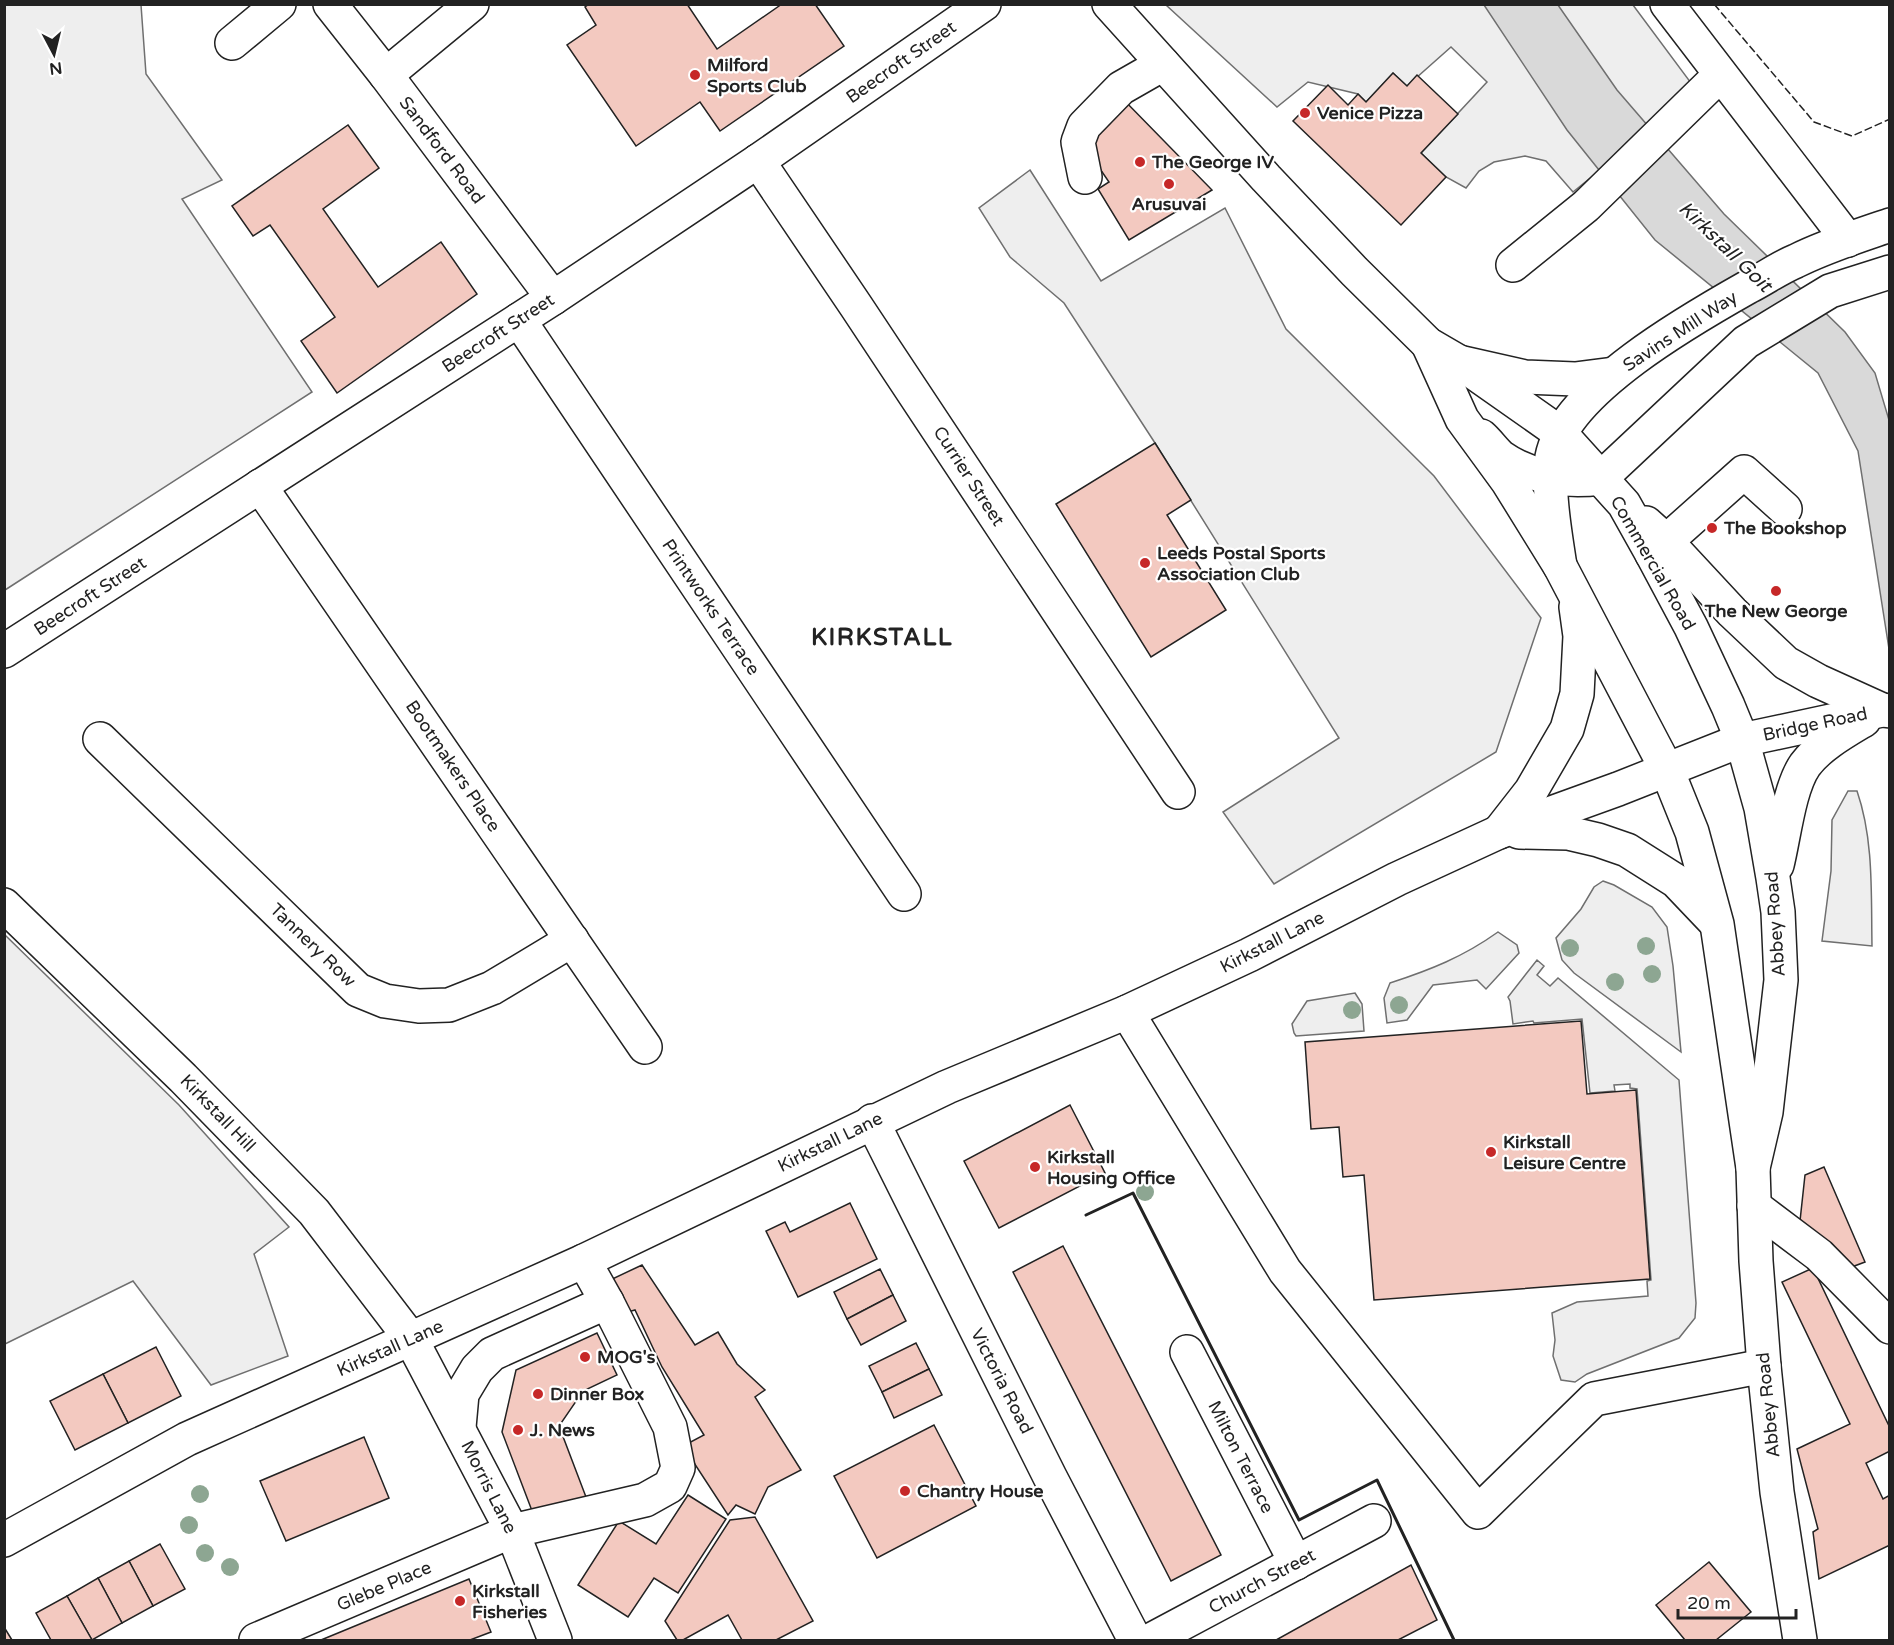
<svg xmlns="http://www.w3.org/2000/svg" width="1894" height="1645" font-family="'Varela Round',sans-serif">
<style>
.green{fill:#eee;stroke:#6f6f6f;stroke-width:1.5}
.water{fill:#d9d9d9;stroke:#6f6f6f;stroke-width:1.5}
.building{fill:#f3c9c0;stroke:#222;stroke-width:1.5}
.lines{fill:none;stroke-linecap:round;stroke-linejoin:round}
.minor-casing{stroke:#222;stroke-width:36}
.major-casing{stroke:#222;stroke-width:36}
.minor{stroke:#fff;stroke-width:33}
.major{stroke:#fff;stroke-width:33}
.fence{stroke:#222;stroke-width:1.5;stroke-dasharray:8 3;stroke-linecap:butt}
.wall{stroke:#222;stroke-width:3}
.tree{fill:#8da692}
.poi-dot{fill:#c62828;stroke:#fff;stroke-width:2}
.labels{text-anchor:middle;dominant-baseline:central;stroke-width:4.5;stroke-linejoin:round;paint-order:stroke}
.street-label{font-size:18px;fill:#222;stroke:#fff}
.poi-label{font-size:18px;font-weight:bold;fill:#222;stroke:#fff;text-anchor:start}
.water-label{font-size:20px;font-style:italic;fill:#222;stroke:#fff}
.district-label{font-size:24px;font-weight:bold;letter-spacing:1.5px;fill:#222;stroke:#fff}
</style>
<rect width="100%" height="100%" fill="#fff"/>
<g class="green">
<path d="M5 4 141 5 146 74 222 180 182 199 312 392 5 590Z"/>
<path d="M1166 5H1633L1697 91 1573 192 1546 161 1525 156 1494 162 1479 171 1466 188 1446 177 1421 153 1487 82 1451 47 1407 86 1393 73 1366 102 1358 94 1308 82 1277 107Z"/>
<path d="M1030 170 1101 281 1225 208 1286 329 1434 476 1541 618 1496 752 1274 884 1223 812 1339 738 1155 443 1064 303 1010 257 979 208Z"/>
<path d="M1848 791H1857C1874 840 1871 895 1872 946L1822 941 1831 871 1832 820Z"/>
<path d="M1603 881 1614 885 1652 907 1667 927 1673 966 1681 1052 1574 973 1562 960 1556 938 1581 909 1594 887Z"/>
<path d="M1498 932 1517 945 1519 953 1486 989 1477 980 1433 985 1407 1020 1387 1023 1384 998 1390 983C1430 970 1463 957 1498 932Z"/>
<path d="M5 935 179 1105 289 1227 254 1254 288 1356 211 1385 133 1281 5 1344Z"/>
<path d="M1537 960 1544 966 1537 975 1550 986 1558 978 1679 1080 1696 1303 1695 1318 1679 1338 1587 1374 1575 1382 1561 1380 1553 1356 1555 1340 1552 1313 1577 1302 1648 1296 1647 1281 1651 1280 1637 1089 1630 1088V1084L1614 1085 1615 1091 1590 1093 1582 1019 1534 1023 1533 1021 1513 1024 1510 1001 1508 997Z"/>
<path d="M1355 993 1362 1004 1364 1031 1296 1036 1294 1033 1292 1024 1307 1001Z"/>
</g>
<path class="water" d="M1484 5H1558L1617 90 1724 214 1845 332 1875 373 1889 420V649L1858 451 1818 373 1655 240 1567 130Z"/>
<g class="building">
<path d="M589 4H687L717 49 782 4H815L844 46 720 131 700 102 636 146 567 45 596 25 585 7Z"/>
<path d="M1393 73 1407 86 1417 75 1458 114 1421 153 1446 177 1401 225 1293 121 1328 85 1348 105 1358 94 1366 102Z"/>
<path d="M1121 97 1212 190 1129 240 1098 189 1109 182 1081 141Z"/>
<path d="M348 125 379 168 323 209 378 287 441 242 477 294 337 393 301 341 335 317 270 225 253 236 232 206Z"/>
<path d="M1155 443 1191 500 1167 515 1226 610 1151 657 1056 504Z"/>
<path d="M1581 1021 1587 1094 1636 1090 1650 1279 1374 1300 1364 1175 1343 1177 1339 1127 1311 1129 1305 1042Z"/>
<path d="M1070 1105 1105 1173 999 1228 964 1161Z"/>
<path d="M1824 1167 1865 1262 1841 1271 1800 1221 1805 1175Z"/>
<path d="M850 1203 877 1259 798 1297 766 1231 785 1222 790 1232Z"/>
<path d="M1063 1246 1221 1555 1171 1581 1013 1272Z"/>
<path d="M642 1265 695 1345 718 1332 737 1364 765 1390 755 1397 801 1470 768 1487 755 1514 736 1505 728 1515 683 1446 704 1435 662 1367 635 1310 628 1312 608 1281Z"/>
<path d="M1813 1268 1890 1428V1451L1866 1463 1883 1499 1890 1495V1545L1819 1579 1813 1532 1818 1529 1797 1449 1850 1424 1782 1282Z"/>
<path d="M880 1269 893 1295 847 1319 834 1292Z"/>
<path d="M893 1295 906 1321 861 1345 847 1319Z"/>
<path d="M597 1333 617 1375 583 1391 559 1426 586 1497 534 1516 502 1432 516 1370Z"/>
<path d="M916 1343 929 1369 882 1392 869 1366Z"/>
<path d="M156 1347 181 1396 128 1423 103 1374Z"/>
<path d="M929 1369 942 1395 894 1418 882 1392Z"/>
<path d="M103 1374 128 1423 75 1450 50 1401Z"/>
<path d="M934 1425 976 1506 877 1558 834 1476Z"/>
<path d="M364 1437 389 1498 286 1541 260 1481Z"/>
<path d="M688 1495 726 1519 678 1593 654 1578 628 1617 578 1585 619 1521 656 1544Z"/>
<path d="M755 1517 813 1621 776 1640H742L728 1615 683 1640H677L665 1621 730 1520Z"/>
<path d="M160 1544 185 1589 153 1606 129 1561Z"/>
<path d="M129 1561 153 1606 122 1623 98 1578Z"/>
<path d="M1709 1562 1751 1612 1716 1640H1685L1656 1605Z"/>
<path d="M1411 1565 1437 1620 1398 1640H1276Z"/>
<path d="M98 1578 122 1623 92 1640 67 1596Z"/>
<path d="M469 1579 491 1632 470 1640H321Z"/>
<path d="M67 1596 92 1640H51L36 1613Z"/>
<path d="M4 1627 12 1640H4Z"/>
</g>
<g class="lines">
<defs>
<g id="minor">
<path d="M330 4 386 75 553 298"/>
<path d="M1667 4 1848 240"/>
<path d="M232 43 279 4"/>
<path d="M386 75 472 4"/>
<path d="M758 161 856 306 1178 792"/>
<path d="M1085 177 1078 142 1084 126 1121 88 1163 64"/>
<path d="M1513 265 1586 206 1720 75"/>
<path d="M519 320 904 894"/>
<path d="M1459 362 1525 377 1575 379 1614 374"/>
<path d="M1481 436C1488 442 1494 451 1501 457 1531 478 1567 482 1601 478L1746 342 1830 291 1890 272"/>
<path d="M260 486 645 1047"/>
<path d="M1652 554 1744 472 1785 509"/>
<path d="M1560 566C1555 534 1547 487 1552 457 1564 391 1693 318 1748 287 1764 279 1779 268 1796 261 1826 246 1858 236 1890 225"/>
<path d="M4 651 553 298 758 161 984 4"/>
<path d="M100 739 358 990 385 1001 419 1006 449 1005 492 988 572 940"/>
<path d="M4 905 183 1078 314 1212 411 1339 512 1531 555 1640"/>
<path d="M1127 1012 1285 1271 1478 1512 1594 1399 1764 1366"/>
<path d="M872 1121 1050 1477 1135 1640"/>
<path d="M1754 1206 1819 1255 1890 1327"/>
<path d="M1187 1352 1296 1563"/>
<path d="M459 1427 462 1394 477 1369 492 1354 607 1302 584 1261"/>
<path d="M256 1640 512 1531 645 1500 670 1486 678 1468 670 1427 607 1302"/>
<path d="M1151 1640 1374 1521"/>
</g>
<g id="major">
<path d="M1109 4 1266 178 1354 271 1428 344 1459 362 1560 433 1624 504 1652 554 1691 627 1728 706 1742 740 1761 808 1773 878 1778 912 1781 980 1766 1112 1753 1168"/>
<path d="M1428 344 1462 419 1508 482 1560 566 1667 770 1692 832 1717 924 1753 1168 1756 1261 1764 1366 1777 1492 1800 1640"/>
<path d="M1646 523 1666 541 1732 612 1786 663 1818 681 1882 710"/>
<path d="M1499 832 1531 791 1567 729 1577 694 1580 636 1576 607"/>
<path d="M1519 832 1568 833 1598 840 1627 850 1676 881 1715 922"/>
<path d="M1777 865C1784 837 1789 788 1805 765 1819 746 1844 732 1864 720"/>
<path d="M4 1540 187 1439 584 1261 947 1087 1127 1012 1249 955 1397 879 1499 832 1618 789 1742 740 1882 710 1890 711"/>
</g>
</defs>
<use href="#minor" class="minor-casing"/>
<use href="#major" class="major-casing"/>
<use href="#minor" class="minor"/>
<use href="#major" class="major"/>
<path class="fence" d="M1714 4 1814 122 1852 136 1890 119"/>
<path class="wall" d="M1086 1215 1133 1193 1299 1520 1377 1480 1454 1640"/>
</g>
<g class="tree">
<circle cx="1646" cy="946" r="9"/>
<circle cx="1570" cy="948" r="9"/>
<circle cx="1652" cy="974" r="9"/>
<circle cx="1615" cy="982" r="9"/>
<circle cx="1399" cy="1005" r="9"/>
<circle cx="1352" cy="1010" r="9"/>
<circle cx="1145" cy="1192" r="9"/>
<circle cx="200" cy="1494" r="9"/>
<circle cx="189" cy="1525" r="9"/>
<circle cx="205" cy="1553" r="9"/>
<circle cx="230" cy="1567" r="9"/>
</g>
<g class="poi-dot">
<circle cx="695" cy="75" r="6"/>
<circle cx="1305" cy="113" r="6"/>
<circle cx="1140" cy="162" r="6"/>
<circle cx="1169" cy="184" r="6"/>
<circle cx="1712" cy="528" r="6"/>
<circle cx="1145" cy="563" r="6"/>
<circle cx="1776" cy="591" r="6"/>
<circle cx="1491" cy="1152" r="6"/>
<circle cx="1035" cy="1167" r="6"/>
<circle cx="585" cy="1357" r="6"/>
<circle cx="538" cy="1394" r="6"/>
<circle cx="518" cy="1430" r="6"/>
<circle cx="905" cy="1491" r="6"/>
<circle cx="460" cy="1601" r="6"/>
</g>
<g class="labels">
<g class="street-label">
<text transform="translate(901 62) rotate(-35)">Beecroft Street</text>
<text transform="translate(442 150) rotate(53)">Sandford Road</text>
<text transform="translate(1680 331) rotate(-33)">Savins Mill Way</text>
<text transform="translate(498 333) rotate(-33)">Beecroft Street</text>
<text transform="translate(969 476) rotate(57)">Currier Street</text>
<text transform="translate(1653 563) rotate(60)">Commercial Road</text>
<text transform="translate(90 596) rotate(-33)">Beecroft Street</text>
<text transform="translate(711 607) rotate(56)">Printworks Terrace</text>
<text transform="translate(1815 724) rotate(-12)">Bridge Road</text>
<text transform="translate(453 766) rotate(56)">Bootmakers Place</text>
<text transform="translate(1775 924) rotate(-94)">Abbey Road</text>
<text transform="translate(1272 942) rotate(-27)">Kirkstall Lane</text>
<text transform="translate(313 945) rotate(44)">Tannery Row</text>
<text transform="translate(218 1113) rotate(46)">Kirkstall Hill</text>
<text transform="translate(830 1142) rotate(-26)">Kirkstall Lane</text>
<text transform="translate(390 1348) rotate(-24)">Kirkstall Lane</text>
<text transform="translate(1002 1381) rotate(63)">Victoria Road</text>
<text transform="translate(1768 1405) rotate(-96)">Abbey Road</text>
<text transform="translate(1241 1457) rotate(63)">Milton Terrace</text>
<text transform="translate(489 1487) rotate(63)">Morris Lane</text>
<text transform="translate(1262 1581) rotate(-28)">Church Street</text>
<text transform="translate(384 1586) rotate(-23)">Glebe Place</text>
</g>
<g class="poi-label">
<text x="707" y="65">Milford<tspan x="707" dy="21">Sports Club</tspan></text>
<text x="1317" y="113">Venice Pizza</text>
<text x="1152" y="162">The George IV</text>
<text x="1169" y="204" text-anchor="middle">Arusuvai</text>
<text x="1724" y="528">The Bookshop</text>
<text x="1157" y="553">Leeds Postal Sports<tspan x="1157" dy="21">Association Club</tspan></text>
<text x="1776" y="611" text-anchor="middle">The New George</text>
<text x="1503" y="1142">Kirkstall<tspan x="1503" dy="21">Leisure Centre</tspan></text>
<text x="1047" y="1157">Kirkstall<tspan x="1047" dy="21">Housing Office</tspan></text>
<text x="597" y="1357">MOG's</text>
<text x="550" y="1394">Dinner Box</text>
<text x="530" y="1430">J. News</text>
<text x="917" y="1491">Chantry House</text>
<text x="472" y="1591">Kirkstall<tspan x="472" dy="21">Fisheries</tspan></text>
</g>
<g class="water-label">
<text transform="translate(1725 247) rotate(44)">Kirkstall Goit</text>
</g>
<g class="district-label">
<text x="882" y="637">KIRKSTALL</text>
</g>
</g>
<rect width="1894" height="1645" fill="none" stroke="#222222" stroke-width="12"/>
<g transform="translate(54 54) rotate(173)" stroke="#ffffff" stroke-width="4.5" paint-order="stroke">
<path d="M0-4.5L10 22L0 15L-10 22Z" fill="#222222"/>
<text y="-9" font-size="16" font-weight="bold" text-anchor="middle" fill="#222222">N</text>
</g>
<path d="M1678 1609v9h118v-9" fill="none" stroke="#222222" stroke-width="3"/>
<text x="1687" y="1609" font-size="18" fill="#222222" stroke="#ffffff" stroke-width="4.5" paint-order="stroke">20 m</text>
</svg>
